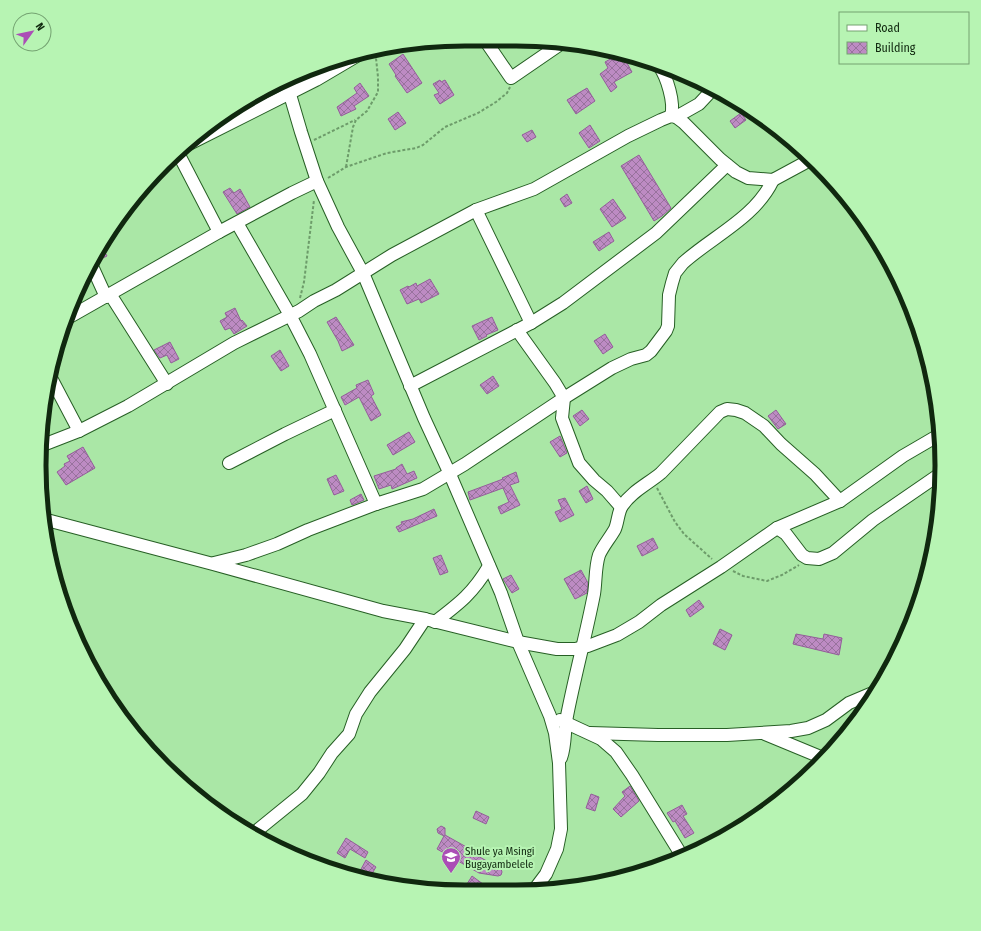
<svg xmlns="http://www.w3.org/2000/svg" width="981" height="931" font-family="'Fira Sans Condensed',sans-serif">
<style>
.building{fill:url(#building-cross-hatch);stroke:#935e99}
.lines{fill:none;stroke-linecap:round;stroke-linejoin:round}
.minor-casing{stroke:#275f25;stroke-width:14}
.path{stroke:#6d9c6a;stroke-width:2;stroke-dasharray:3 2;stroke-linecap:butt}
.minor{stroke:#fff;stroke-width:12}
.labels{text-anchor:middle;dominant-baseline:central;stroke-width:4;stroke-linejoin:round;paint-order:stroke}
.poi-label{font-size:11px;fill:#10280f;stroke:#b7f4b3;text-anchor:start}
.rim{fill:none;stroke:#10280f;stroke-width:5}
</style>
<defs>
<pattern id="building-cross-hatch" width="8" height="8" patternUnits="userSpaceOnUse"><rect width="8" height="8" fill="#bd8bc3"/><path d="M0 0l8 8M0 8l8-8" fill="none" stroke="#98729d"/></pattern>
</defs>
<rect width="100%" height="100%" fill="#aae7a6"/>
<g class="building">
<path d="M403 54 422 83 407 93 395 76 396 75 389 64Z"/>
<path d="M623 56 632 72 614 82 617 87 611 92 600 74 608 68 605 62 612 58 613 61Z"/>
<path d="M440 80 441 82 445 80 454 95 440 104 434 95 439 93 433 84Z"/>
<path d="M360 83 369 96 354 106 356 109 341 116 337 107 357 93 354 88Z"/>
<path d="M587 88 595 101 576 114 567 100Z"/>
<path d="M398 112 406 123 395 130 388 119Z"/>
<path d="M741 113 746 120 735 128 730 121Z"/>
<path d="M590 125 600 141 589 148 579 133Z"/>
<path d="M532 130 536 137 527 142 522 135Z"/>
<path d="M639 155 671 208 662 216 654 221 621 166Z"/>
<path d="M230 188 234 193 240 189 250 207 237 214 223 192Z"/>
<path d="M567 194 572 203 565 207 560 199Z"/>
<path d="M613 199 626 218 612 227 600 209Z"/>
<path d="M609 232 614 241 599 251 593 242Z"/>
<path d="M101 245 107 256 99 260 96 253Z"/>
<path d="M430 279 439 294 421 303 419 299 407 304 400 290 408 286 409 287 416 283 417 286Z"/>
<path d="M235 308 241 321 242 320 247 326 234 334 230 328 225 330 220 321 227 317 225 313Z"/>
<path d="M336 317 354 345 342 351 338 341 327 322Z"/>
<path d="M492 317 498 330 486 335 487 336 479 340 472 326Z"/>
<path d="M605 334 613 347 603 354 594 341Z"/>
<path d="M170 342 179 359 171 363 167 355 160 358 154 350Z"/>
<path d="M280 350 289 366 281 371 271 356Z"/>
<path d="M493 376 499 386 487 394 480 385Z"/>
<path d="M368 380 374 394 371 396 381 415 371 421 359 397 345 405 341 397 357 388 356 385Z"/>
<path d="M582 410 589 419 580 426 573 416Z"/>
<path d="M776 410 786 424 778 429 768 416Z"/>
<path d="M409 432 415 442 393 455 387 445Z"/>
<path d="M560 436 567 453 560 457 550 442Z"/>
<path d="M83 447 95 468 66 485 57 472 65 466 64 464 70 461 67 456Z"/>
<path d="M402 464 407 474 414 471 417 478 392 489 391 485 379 489 374 476 396 469V468Z"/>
<path d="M516 472 519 482 510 485 520 505 501 514 498 507 509 502 503 488 470 500 468 492 503 479 502 478Z"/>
<path d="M336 475 344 491 334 495 327 479Z"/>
<path d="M587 486 593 499 586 503 579 491Z"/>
<path d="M361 494 364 500 352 505 350 500Z"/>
<path d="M565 498 574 515 560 522 555 512 562 509 558 500Z"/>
<path d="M434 509 437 516 399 532 396 527 402 524 401 522 413 519Z"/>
<path d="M653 538 658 548 642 556 637 546Z"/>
<path d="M441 555 448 572 440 575 433 558Z"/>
<path d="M581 570 588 583 587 593 575 599 564 579Z"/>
<path d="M511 575 519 589 512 593 503 579Z"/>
<path d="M699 600 704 607 690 617 686 610Z"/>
<path d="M720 629 732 635 725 650 713 644Z"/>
<path d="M796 634 823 639 824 634 842 638 839 655 793 644Z"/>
<path d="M630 786 639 801 621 817 613 809 625 796 622 792Z"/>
<path d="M591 794 599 797 595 811 586 808Z"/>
<path d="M682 805 687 814 683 816 694 833 685 838 675 821 673 822 667 813Z"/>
<path d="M476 811 489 817 486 824 473 818Z"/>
<path d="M441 826 445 828V835L470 849 469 851 501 869 502 872 501 875 498 876 479 873 437 849 444 836 438 833 437 829Z"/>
<path d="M346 838 368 852 365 858 350 849 345 858 337 853Z"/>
<path d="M366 860 376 867 370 877 360 871Z"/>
<path d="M472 876 487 887 484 891 462 892Z"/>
</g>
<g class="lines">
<defs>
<g id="minor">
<path d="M487 43 511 78 562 43"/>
<path d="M659 66C667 77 675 103 671 116"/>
<path d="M286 81 301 132 317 181 338 227 363 273 424 418 449 472 501 593 518 642 550 716 555 733 559 763 561 829 557 849 546 874 534 890"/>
<path d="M676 117 699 104 713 89"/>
<path d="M187 145 316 80 360 54"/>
<path d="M178 153 219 232"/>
<path d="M237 223 290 315 310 354 376 504"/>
<path d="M91 264 106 297"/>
<path d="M110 294 167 384"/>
<path d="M66 319 219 232 292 193 317 181"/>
<path d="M531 323 563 303 656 233 727 165"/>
<path d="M517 330 555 383 564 398 562 418 579 463 594 480 607 491 621 507"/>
<path d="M50 376 79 431"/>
<path d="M410 386 531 323 476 210"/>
<path d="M43 445 79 431 128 406 234 343 299 311 314 301 336 290 392 255 476 210 534 189 628 136 661 120 671 116 676 117 684 123 720 159 736 172 748 178 773 180 810 160"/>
<path d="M229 463 285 434 335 410"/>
<path d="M43 519 213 564 383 611 425 619 518 642 557 649H575L588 646 617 635 639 622 661 605 721 567 777 528 840 501 903 456 939 435"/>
<path d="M777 528 786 534 802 555 807 558 819 559 833 553 873 520 940 474"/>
<path d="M214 563 246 555 277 544 308 530 376 504 423 489 465 464 564 398 612 368 631 359 646 355 651 351 666 331 668 326 669 295 672 283 675 273 683 263C713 236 755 218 773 180"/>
<path d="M435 622C460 603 473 593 489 566"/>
<path d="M560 720 601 739 616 752 632 775 682 856"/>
<path d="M590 733 658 735H727L791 731 808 728 826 720 849 703 875 692"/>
<path d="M765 734 823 758"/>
<path d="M561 758C566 744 564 730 567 716 575 675 586 635 594 594 596 582 595 567 599 555 603 546 610 538 615 529 618 522 618 512 622 506 632 491 648 484 661 473L720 412 727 409 736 410 745 413 764 426 781 444 815 474 840 501"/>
<path d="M254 833 302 794 319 773 332 753 349 734 356 714 370 692 405 649 425 619"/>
</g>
</defs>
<use href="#minor" class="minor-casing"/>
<g class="path">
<path d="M314 140 355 120"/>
<path d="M346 167 353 127 356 120 367 111 378 92V77L375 49"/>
<path d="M328 178 346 167 387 153 416 148 423 145 445 127 478 113 496 102 507 93 510 87"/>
<path d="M300 298 304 282 314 200"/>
<path d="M657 488 675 522 684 534 712 559"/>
<path d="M733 571 743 576 767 581 782 575 799 565"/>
</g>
<use href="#minor" class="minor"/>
</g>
<defs>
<symbol id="school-pin" viewBox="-11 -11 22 30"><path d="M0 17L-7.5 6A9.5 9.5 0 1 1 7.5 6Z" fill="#ab4db6" stroke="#b7f4b3"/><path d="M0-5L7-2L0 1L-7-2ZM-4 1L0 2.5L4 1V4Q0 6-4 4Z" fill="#fff"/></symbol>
</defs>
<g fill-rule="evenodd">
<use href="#school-pin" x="440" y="846" width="22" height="30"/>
</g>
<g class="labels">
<g class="poi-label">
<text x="465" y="851">Shule ya Msingi<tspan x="465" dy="13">Bugayambelele</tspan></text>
</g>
</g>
<path d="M0 0H981V931H0ZM465 46H516A419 419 0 0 1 935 465V466A419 419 0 0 1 516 885H465A419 419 0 0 1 46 466V465A419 419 0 0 1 465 46Z" fill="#b7f4b3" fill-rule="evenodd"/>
<path class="rim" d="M465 46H516A419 419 0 0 1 935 465V466A419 419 0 0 1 516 885H465A419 419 0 0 1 46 466V465A419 419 0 0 1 465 46Z"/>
<rect x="839" y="12" width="130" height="52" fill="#b7f4b3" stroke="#74a271"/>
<rect x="847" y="25" width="20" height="6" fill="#ffffff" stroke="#74a271"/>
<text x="875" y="32" font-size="12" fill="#10280f">Road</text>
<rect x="847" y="42" width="20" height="12" fill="url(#building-cross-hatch)" stroke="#74a271"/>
<text x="875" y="52" font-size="12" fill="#10280f">Building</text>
<g transform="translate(32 32) rotate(57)"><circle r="19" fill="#b7f4b3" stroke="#74a271"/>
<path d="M0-3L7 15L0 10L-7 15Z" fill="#ab4db6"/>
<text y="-6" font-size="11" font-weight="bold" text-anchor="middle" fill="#10280f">N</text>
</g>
</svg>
